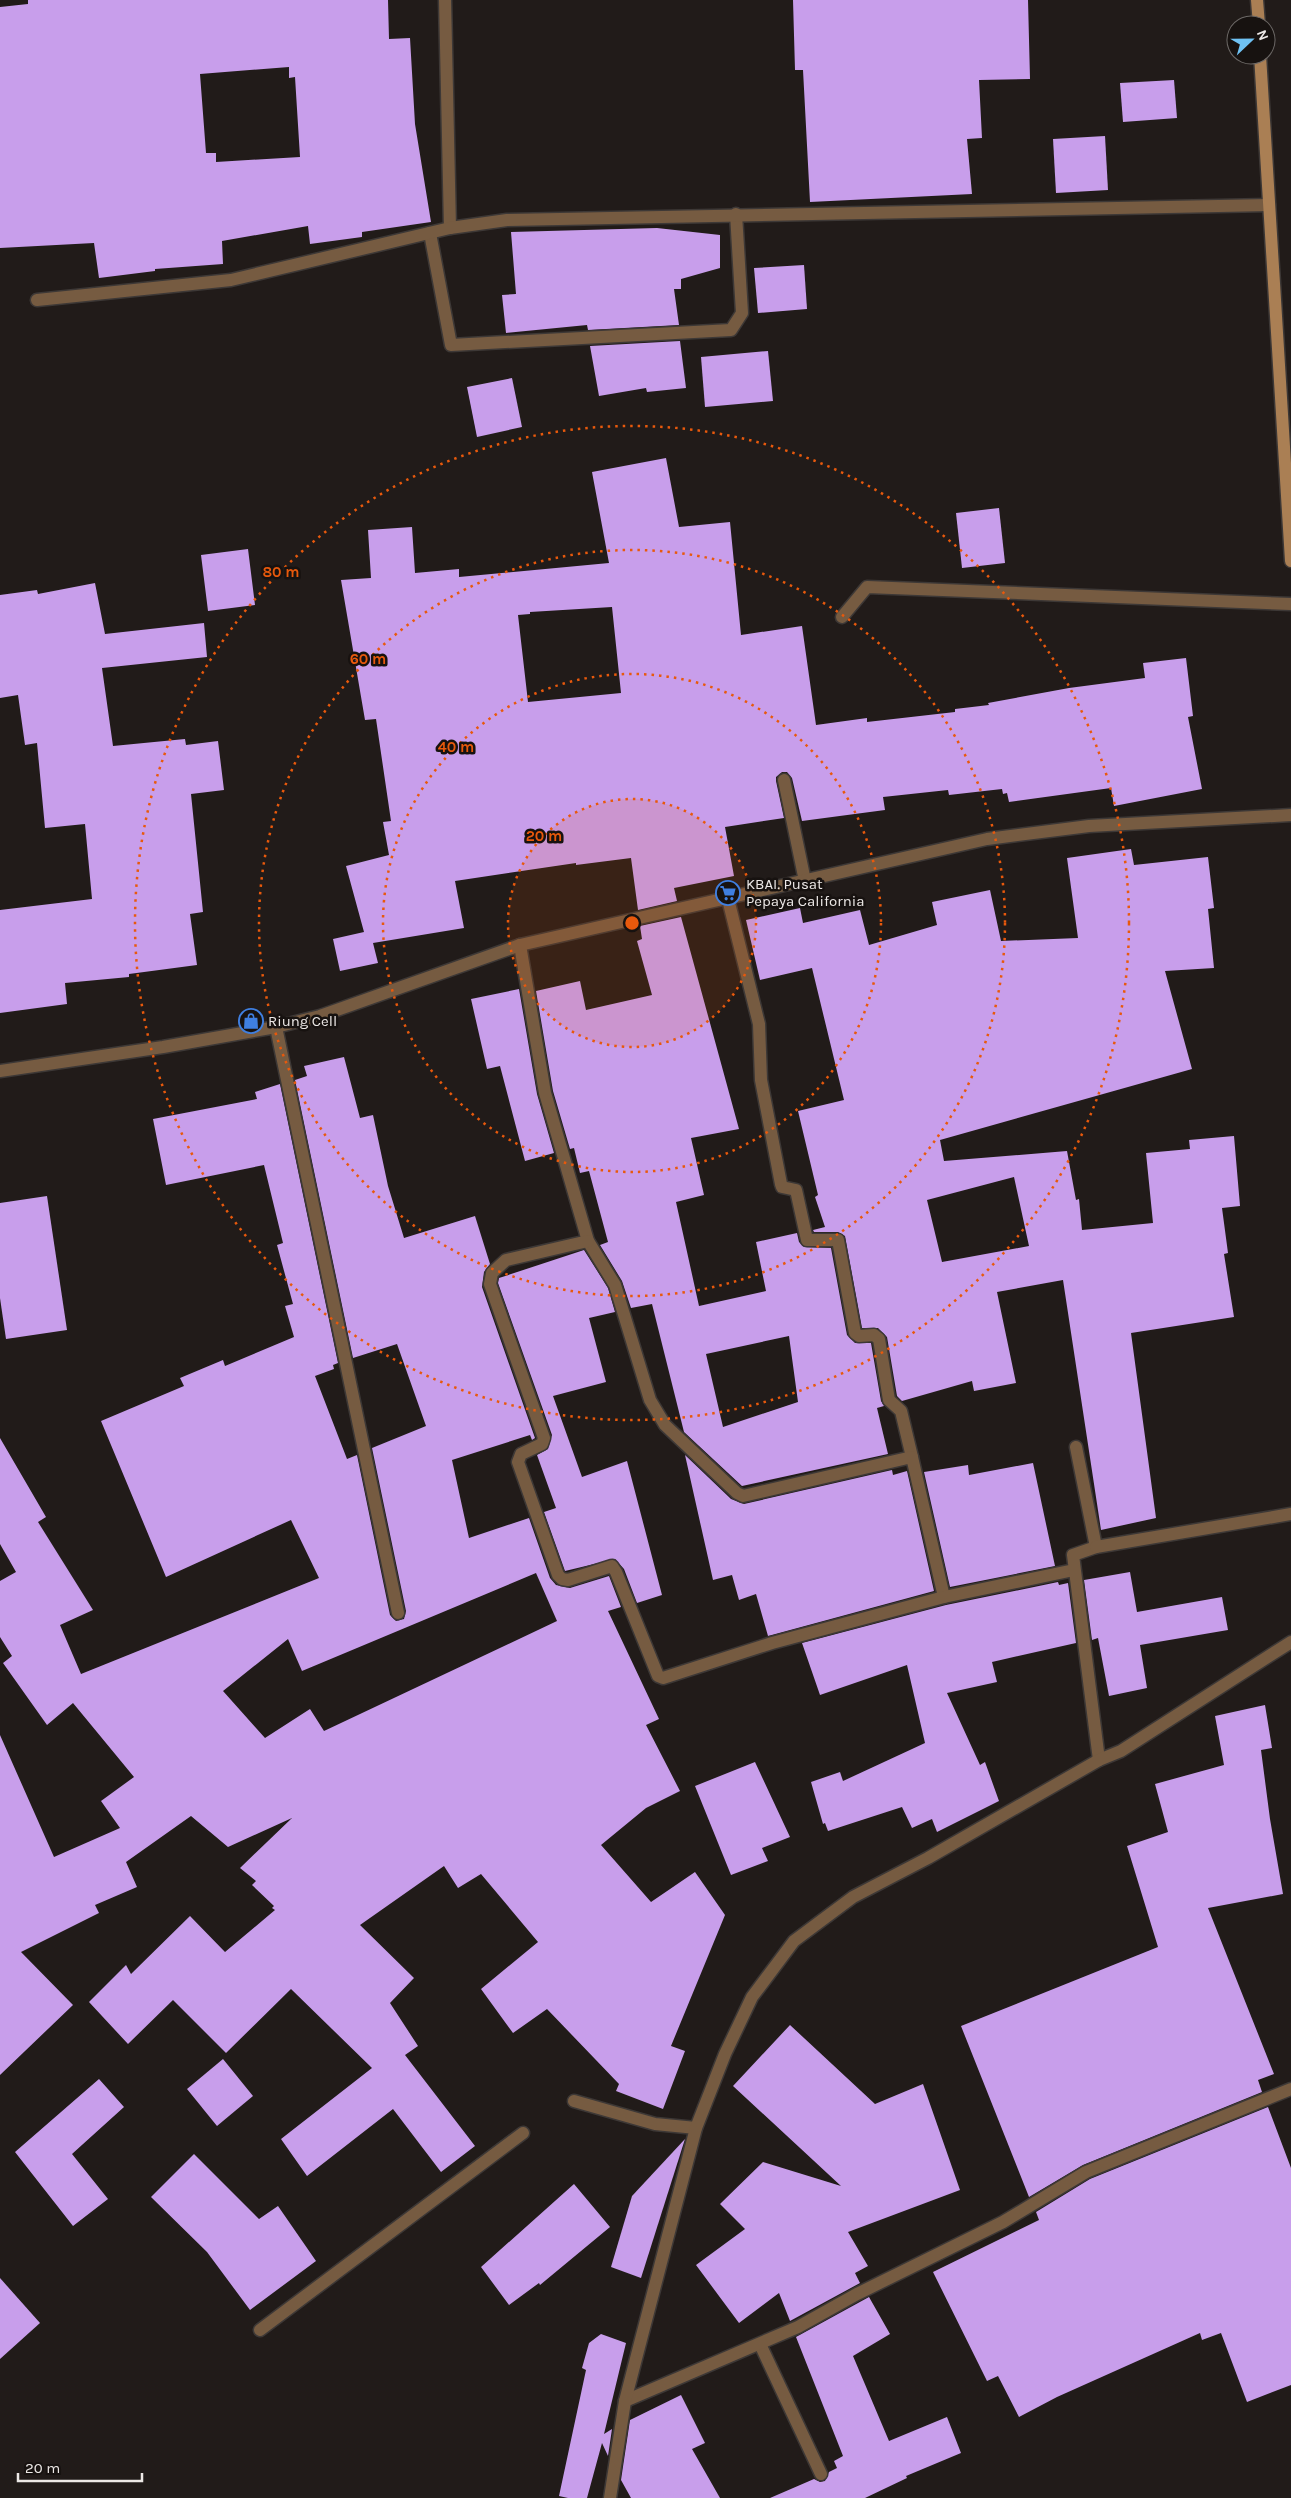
<svg xmlns="http://www.w3.org/2000/svg" width="1291" height="2498" font-family="Karla,sans-serif">
<style>
.building{fill:#c89eeb;fill-rule:evenodd}
.lines{fill:none;stroke-linecap:round;stroke-linejoin:round}
.service-casing{stroke:#3d3836;stroke-width:15}
.minor-casing{stroke:#3d3836;stroke-width:15}
.secondary-casing{stroke:#3d3836;stroke-width:15}
.service{stroke:#765b41;stroke-width:12}
.minor{stroke:#765b41;stroke-width:12}
.secondary{stroke:#aa7f54;stroke-width:12}
.ring{fill:none;stroke:#e8590c;stroke-width:2.5;stroke-dasharray:2.5 5}
.labels{text-anchor:middle;dominant-baseline:central;stroke-width:5;stroke-linejoin:round;paint-order:stroke}
.poi-label{font-size:15px;fill:#ece8e6;stroke:#171210;text-anchor:start}
.centre{fill:#e8590c;stroke:#171210;stroke-width:2.5}
.ring-label{font-size:15px;text-anchor:middle;font-weight:bold;fill:#e8590c;stroke:#171210;stroke-width:5;stroke-linejoin:round;paint-order:stroke}
</style>
<rect width="100%" height="100%" fill="#211b19"/>
<g class="building">
<path d="M28 0H388L389 39 410 38 415 124 431 222 362 232V237L310 244 308 226 222 241 223 264 155 269V271L99 278 94 243 0 248V7L28 4ZM289 67V78L295 77 300 157 216 162V153H206L200 74Z"/>
<path d="M793 0H1028L1030 79 979 80 982 138 967 139 972 194 810 202 803 70H795Z"/>
<path d="M1174 80 1177 118 1123 122 1120 83Z"/>
<path d="M1105 136 1108 190 1056 193 1053 139Z"/>
<path d="M657 228 720 235V268L681 279V289H674L679 325 588 330 587 325 506 333 502 295 516 294 511 232Z"/>
<path d="M804 265 807 309 758 313 754 268Z"/>
<path d="M680 341 686 388 647 392 646 388 599 396 590 346Z"/>
<path d="M768 351 773 401 705 407 701 357Z"/>
<path d="M512 378 522 427 477 437 467 387Z"/>
<path d="M666 458 679 527 730 522 741 635 802 626 816 725 867 718V722L955 712V709L989 705 988 703 1069 688 1145 678 1143 663 1186 658 1193 716 1188 717 1202 789 1114 806 1111 788 1009 802 1007 793 1003 794 1002 789 949 795 948 790 883 797 885 810 802 821 792 778 787 772H782L776 777V781L784 818 725 827 734 876 674 888 677 901 638 910 631 858 576 865V863L455 881 464 928 373 943 378 963 340 971 333 939 364 932 346 866 389 855 383 822 391 821 376 719 365 720 341 580 371 578 368 530 412 527 415 573 459 569V577L609 563 592 472ZM612 607 621 693 528 702 518 615 530 614V612Z"/>
<path d="M999 508 1005 563 962 568 956 513Z"/>
<path d="M248 549 255 605 208 611 201 555Z"/>
<path d="M95 583 105 634 204 623 207 657 102 668 113 746 185 739 186 745 218 741 224 790 191 794 203 912 190 914 197 965 129 974V977L65 983 67 1004 0 1013V910L92 899 85 824 45 828 37 743 25 745 18 695 0 698V595L37 590 38 594Z"/>
<path d="M1131 849 1134 865 1208 857 1214 908 1208 909 1214 968 1165 971 1192 1069 940 1140 944 1161 1067 1151 1076 1200 1079 1199 1082 1230 1153 1223 1146 1153 1190 1149 1189 1140 1234 1136 1240 1206 1222 1208 1228 1253 1224 1254 1234 1317 1131 1333 1156 1518 1101 1530 1063 1280 997 1292 1016 1383 974 1391 972 1381 902 1401 897 1396 887 1337 878 1328H862L845 1236 838 1232H814L813 1230 825 1227 815 1197 818 1195 798 1111 844 1100 812 968 760 980 746 920 800 908 803 923 860 910 869 945 937 925 932 902 990 890 1001 941 1078 938 1067 858ZM1014 1177 1029 1246 942 1262 927 1200Z"/>
<path d="M681 917 739 1129 691 1138 704 1195 676 1202 699 1306 766 1291 756 1242 797 1233 799 1242 804 1247 831 1248 847 1335 855 1343H871L881 1401 884 1406 877 1408 888 1454 742 1486 684 1432 652 1304 631 1308 622 1281 600 1245 608 1242 589 1171 580 1173 574 1148 570 1149 553 1091 536 991 580 981 586 1010 652 995 637 941 642 939 640 926ZM789 1336 798 1402 723 1427 706 1354Z"/>
<path d="M519 989 537 1094 554 1153 525 1161 500 1066 487 1069 471 999Z"/>
<path d="M344 1057 360 1118 373 1115 388 1186 404 1238 475 1216 490 1264 484 1272 482 1287 535 1438 532 1440 530 1435 452 1460 469 1538 529 1518 550 1578 556 1585 570 1588 609 1576 621 1607 608 1611 659 1719 646 1725 680 1791 646 1808 601 1845 651 1902 695 1872 725 1915 671 2046 685 2051 663 2109 616 2091 619 2084 547 2009 513 2033 481 1989 538 1942 481 1874 458 1888 444 1866 360 1925 414 1978 390 2003 418 2046 405 2055 475 2146 441 2172 393 2109 307 2176 281 2139 372 2068 291 1989 226 2053 173 2000 128 2044 89 2002 126 1965 131 1974 190 1916 225 1952 275 1910 272 1908 274 1906 252 1885 256 1881 240 1868 292 1818 228 1847 191 1816 126 1862 137 1887 95 1905 99 1913 21 1952 73 2005 0 2075V1735L54 1857 120 1828 101 1801 134 1777 73 1703 47 1725 3 1663 12 1656 0 1637V1581L16 1572 0 1544V1438L46 1517 38 1522 93 1610 60 1625 81 1674 319 1578 291 1520 166 1577 101 1421 184 1386 180 1378 223 1360 225 1366 294 1337 285 1306 293 1304 277 1245 283 1243 264 1165 166 1185 153 1119 257 1099 255 1092 280 1084 338 1363 333 1365 334 1369 315 1376 347 1459 357 1455 390 1615 396 1621 404 1619 406 1611 372 1448 426 1426 397 1344 353 1358 295 1080 307 1076 304 1066ZM536 1573 557 1621 324 1731 310 1709 265 1738 223 1691 288 1639 302 1671Z"/>
<path d="M47 1196 67 1330 6 1339 0 1298V1203Z"/>
<path d="M584 1250 608 1288 615 1312 589 1318 606 1382 553 1396 582 1477 627 1461 662 1595 637 1603 624 1569 615 1559 565 1571 544 1512 556 1508 537 1455 548 1449 552 1435 498 1283 499 1278Z"/>
<path d="M685 1455 731 1499 744 1504 892 1470 893 1475 907 1471 934 1591 768 1636 756 1594 739 1600 732 1575 713 1580Z"/>
<path d="M1033 1463 1055 1566 950 1587 924 1472 968 1465 969 1475Z"/>
<path d="M1130 1572 1137 1612 1222 1597 1228 1630 1140 1645 1147 1688 1109 1696 1098 1638 1092 1640 1084 1580Z"/>
<path d="M1058 1582 1059 1585 1068 1583 1076 1643 992 1662 997 1682 947 1693 980 1765 985 1762 999 1801 937 1832 932 1819 912 1828 902 1807 828 1831 825 1823 823 1824 811 1782 840 1772 843 1781 925 1743 907 1665 820 1695 802 1643 946 1605Z"/>
<path d="M1265 1705 1272 1748 1261 1750 1270 1819 1283 1894 1208 1908 1274 2074 1258 2080 1262 2092 1083 2165 1029 2197 961 2026 1158 1947 1127 1846 1168 1832 1155 1784 1224 1765 1215 1716Z"/>
<path d="M755 1762 790 1837 762 1848 768 1861 731 1875 695 1786Z"/>
<path d="M790 2025 875 2104 923 2084 960 2190 848 2232 868 2266 855 2273 860 2283 790 2321 779 2293 739 2323 696 2265 745 2229 720 2204 763 2162 841 2186 733 2086Z"/>
<path d="M223 2059 253 2096 217 2126 187 2089Z"/>
<path d="M99 2079 124 2107 72 2154 108 2199 73 2226 15 2152Z"/>
<path d="M1268 2107 1291 2168V2385L1247 2402 1221 2333 1202 2340 1200 2333 1057 2397 1019 2417 998 2376 987 2381 933 2272 1039 2220 1036 2212 1090 2179Z"/>
<path d="M685 2139 641 2278 611 2267 632 2196Z"/>
<path d="M194 2154 259 2219 278 2206 316 2261 250 2310 207 2252 151 2197Z"/>
<path d="M574 2184 610 2227 540 2285 539 2283 509 2305 481 2267Z"/>
<path d="M0 2278 40 2323 0 2359Z"/>
<path d="M869 2297 890 2334 853 2356 889 2441 947 2417 961 2453 906 2476 907 2478 865 2498H770L814 2479 820 2482 825 2481 829 2472 837 2468 834 2461 843 2456 796 2337Z"/>
<path d="M601 2334 626 2343 604 2434 612 2429 608 2456 602 2443 587 2498H568L559 2496 586 2370 582 2368 589 2343Z"/>
<path d="M681 2395 705 2443 692 2449 720 2498H631L621 2480 630 2420Z"/>
</g>
<g class="lines">
<defs>
<g id="service">
<path d="M842 617 867 587 1291 604"/>
<path d="M784 780 805 881"/>
</g>
<g id="minor">
<path d="M445 0 450 228"/>
<path d="M430 233 451 345 731 330 742 313 736 214"/>
<path d="M37 300 231 280 450 228 507 220 1269 205"/>
<path d="M728 899 759 1024 761 1080 781 1184 782 1187 796 1190 807 1240H838L855 1333 859 1336 874 1335 879 1339 889 1400 901 1411 912 1457"/>
<path d="M520 945 545 1093 588 1241 615 1285 650 1400 665 1425 737 1493 743 1496 912 1457 944 1597"/>
<path d="M276 1027 398 1613"/>
<path d="M0 1071 163 1047 276 1027 320 1016 520 945 987 839 1089 826 1291 815"/>
<path d="M588 1241 506 1260 492 1273 490 1284 544 1438 542 1444 521 1454 518 1462 558 1575 562 1579 568 1580 612 1566 616 1572 658 1676 663 1678 772 1643 944 1597 1074 1570"/>
<path d="M1076 1447 1096 1547 1073 1555 1099 1760"/>
<path d="M1096 1547 1291 1514"/>
<path d="M574 2101 655 2124 696 2128"/>
<path d="M260 2330 523 2133"/>
<path d="M760 2344 821 2474"/>
<path d="M625 2401 798 2327 857 2294 1003 2222 1086 2172 1291 2089"/>
<path d="M610 2498 625 2401 696 2128 725 2054 752 1997 794 1941 853 1897 928 1858 1099 1760 1121 1751 1291 1642"/>
</g>
<g id="secondary">
<path d="M1257 0 1259 25"/>
<path d="M1260 55 1291 561"/>
</g>
</defs>
<use href="#service" class="service-casing"/>
<use href="#minor" class="minor-casing"/>
<use href="#secondary" class="secondary-casing"/>
<use href="#service" class="service"/>
<use href="#minor" class="minor"/>
<use href="#secondary" class="secondary"/>
</g>
<circle cx="632" cy="923" r="124" fill="#e8590c" fill-opacity=".12"/>
<g class="ring">
<circle cx="632" cy="923" r="124"/>
<circle cx="632" cy="923" r="249"/>
<circle cx="632" cy="923" r="373"/>
<circle cx="632" cy="923" r="497"/>
</g>
<defs>
<symbol id="supermarket-ring" viewBox="-11 -11 22 22"><circle r="9.5" fill="#171210" stroke="#3f7fe0" stroke-width="1.5"/><path d="M-6-5.5h2.5l.6 2H6L4.5 2H-2.5L-4.4-4H-6ZM-1.5 3.2a1.3 1.3 0 1 0 .1 0ZM3 3.2a1.3 1.3 0 1 0 .1 0Z" fill="#3f7fe0"/></symbol>
<symbol id="shop-ring" viewBox="-11 -11 22 22"><circle r="9.5" fill="#171210" stroke="#3f7fe0" stroke-width="1.5"/><path d="M-5-2.5h2.3a2.7 3.5 0 0 1 5.4 0H5L5.5 6h-11ZM-1.5-2.5h3a1.5 2.3 0 0 0-3 0Z" fill="#3f7fe0"/></symbol>
</defs>
<g fill-rule="evenodd">
<use href="#supermarket-ring" x="714" y="879" width="28" height="28"/>
<use href="#shop-ring" x="237" y="1007" width="28" height="28"/>
</g>
<g class="labels">
<g class="poi-label">
<text x="746" y="884">KBAI. Pusat<tspan x="746" dy="17">Pepaya California</tspan></text>
<text x="268" y="1021">Riung Cell</text>
</g>
</g>
<circle cx="632" cy="923" r="8" class="centre"/>
<g class="ring-label">
<text x="281" y="577">80 m</text>
<text x="368" y="664">60 m</text>
<text x="456" y="752">40 m</text>
<text x="544" y="841">20 m</text>
</g>
<g transform="translate(1251 40) rotate(68)"><circle r="24" fill="#171210" stroke="#6c6866"/>
<path d="M0-4L9 19L0 12L-9 19Z" fill="#6fc2f4"/>
<text y="-8" font-size="14" font-weight="bold" text-anchor="middle" fill="#ece8e6">N</text>
</g>
<path d="M18 2473v8h124v-8" fill="none" stroke="#ece8e6" stroke-width="2.5"/>
<text x="25" y="2473" font-size="15" fill="#ece8e6" stroke="#171210" stroke-width="4" paint-order="stroke">20 m</text>
</svg>
